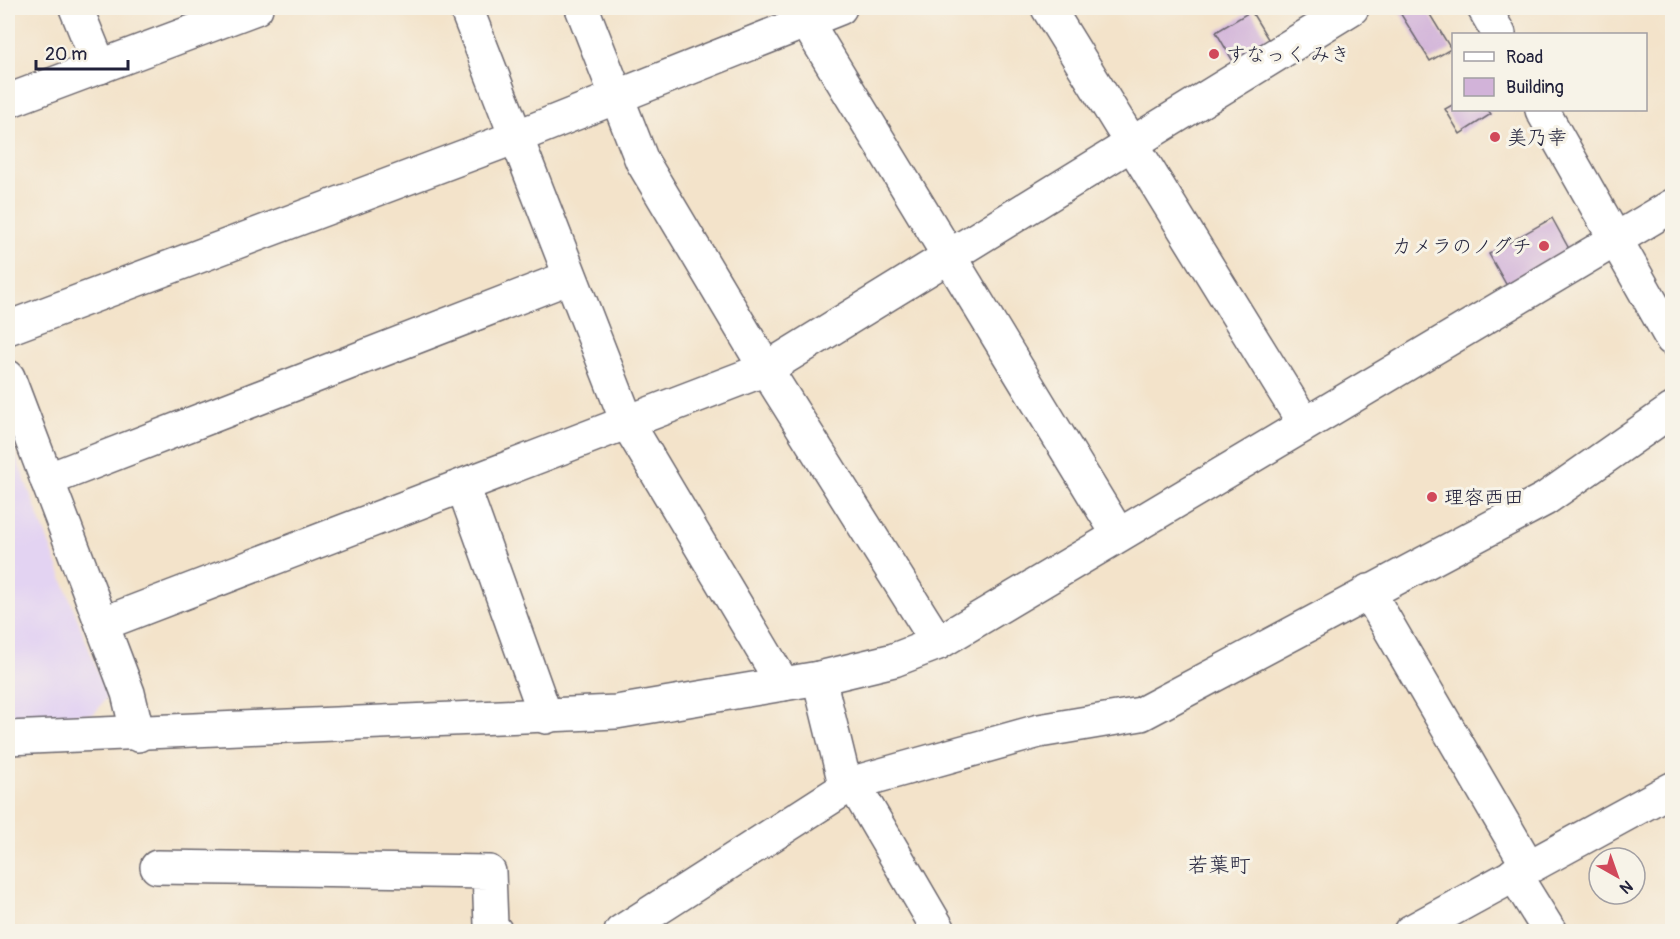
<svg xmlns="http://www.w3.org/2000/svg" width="1680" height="939" font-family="Pangolin,'Klee One',sans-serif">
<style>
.built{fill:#e3d3f2}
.building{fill:#d2b3d9}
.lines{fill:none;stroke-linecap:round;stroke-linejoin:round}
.minor-casing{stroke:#6b666d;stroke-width:36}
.minor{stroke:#fff;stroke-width:33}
.poi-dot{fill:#d1495b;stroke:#f7f3e8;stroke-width:2}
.labels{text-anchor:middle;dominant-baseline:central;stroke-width:6;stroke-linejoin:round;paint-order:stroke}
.poi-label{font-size:20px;fill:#22223b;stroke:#f7f3e8;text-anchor:start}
.neighbourhood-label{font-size:21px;fill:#22223b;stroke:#f7f3e8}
</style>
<rect width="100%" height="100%" fill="#f7f3e8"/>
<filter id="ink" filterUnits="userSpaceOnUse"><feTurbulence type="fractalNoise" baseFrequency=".0167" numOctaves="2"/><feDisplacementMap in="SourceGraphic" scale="12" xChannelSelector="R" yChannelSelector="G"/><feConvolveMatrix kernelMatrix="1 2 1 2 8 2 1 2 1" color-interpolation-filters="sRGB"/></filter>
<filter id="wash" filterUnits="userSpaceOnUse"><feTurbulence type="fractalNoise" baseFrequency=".008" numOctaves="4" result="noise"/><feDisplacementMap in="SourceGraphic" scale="24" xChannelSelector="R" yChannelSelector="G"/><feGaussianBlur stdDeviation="1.35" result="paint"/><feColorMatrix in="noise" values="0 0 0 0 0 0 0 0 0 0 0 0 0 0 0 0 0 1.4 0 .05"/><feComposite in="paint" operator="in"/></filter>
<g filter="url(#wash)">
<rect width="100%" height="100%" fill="#f3e3ca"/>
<path class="built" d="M8 435 107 697 94 714 8 717Z"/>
<g id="blocks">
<g class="building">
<path d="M1397 8H1426L1451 49 1430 61Z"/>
<path d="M1251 11 1273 47 1237 68 1216 32Z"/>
<path d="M1454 104V110H1488L1491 114 1460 134 1445 109Z"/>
<path d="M1552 218 1574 258 1511 293 1489 254Z"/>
</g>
</g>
</g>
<g filter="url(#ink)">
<use href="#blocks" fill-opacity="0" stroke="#6b666d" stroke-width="1.5"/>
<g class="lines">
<defs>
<g id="minor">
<path d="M76 8 100 67"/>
<path d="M466 8 628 424 783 684"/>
<path d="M582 8 642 161 766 369 938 643"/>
<path d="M1048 8 1304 423"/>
<path d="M1484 8 1499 34"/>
<path d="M806 21 1118 534"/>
<path d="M8 101 256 8"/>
<path d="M1542 110 1672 339"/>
<path d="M8 328 516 137 840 8"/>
<path d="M8 377 128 693 138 735"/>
<path d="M47 480 570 277"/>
<path d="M463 486 546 717"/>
<path d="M1368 591 1528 866"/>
<path d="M102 624 766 369 1352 8"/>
<path d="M819 678 846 788"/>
<path d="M8 738 616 712 819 678 894 660 938 643 1672 206"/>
<path d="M853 783 940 932"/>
<path d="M157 867 489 872 491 925 496 932"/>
<path d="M1514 874 1550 932"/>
<path d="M621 932 853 783 1039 731 1141 714 1545 499 1672 410"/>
<path d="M1410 932 1672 789"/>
</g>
</defs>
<use href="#minor" class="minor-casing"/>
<use href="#minor" class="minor"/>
</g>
</g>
<g class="poi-dot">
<circle cx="1214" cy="54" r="6"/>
<circle cx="1495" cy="137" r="6"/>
<circle cx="1544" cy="246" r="6"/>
<circle cx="1432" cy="497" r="6"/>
</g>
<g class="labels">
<g class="poi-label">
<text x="1226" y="54">すなっく みき</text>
<text x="1507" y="137">美乃幸</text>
<text x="1532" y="246" text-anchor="end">カメラのノグチ</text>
<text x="1444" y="497">理容西田</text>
</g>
<g class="neighbourhood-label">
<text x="1219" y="865">若葉町</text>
</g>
</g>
<rect width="1680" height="939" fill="none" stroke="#f7f3e8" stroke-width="30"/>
<rect x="1452" y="33" width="195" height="78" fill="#f7f3e8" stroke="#a29fa3" stroke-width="1.5"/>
<rect x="1464" y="52" width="30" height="9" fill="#ffffff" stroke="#a29fa3" stroke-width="1.5"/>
<text x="1506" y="63" font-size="18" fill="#22223b">Road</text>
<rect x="1464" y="78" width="30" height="18" fill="#d2b3d9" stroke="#a29fa3" stroke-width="1.5"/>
<text x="1506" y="93" font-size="18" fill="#22223b">Building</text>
<g transform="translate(1617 876) rotate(140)"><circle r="28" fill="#f7f3e8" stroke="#a29fa3" stroke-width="1.5"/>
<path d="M0-4.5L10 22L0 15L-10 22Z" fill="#d1495b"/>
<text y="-9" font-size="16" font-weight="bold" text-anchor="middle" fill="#22223b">N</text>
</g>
<path d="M36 60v9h92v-9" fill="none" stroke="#22223b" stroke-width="3"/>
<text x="45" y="60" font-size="18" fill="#22223b" stroke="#f7f3e8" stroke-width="4.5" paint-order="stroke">20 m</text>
</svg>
